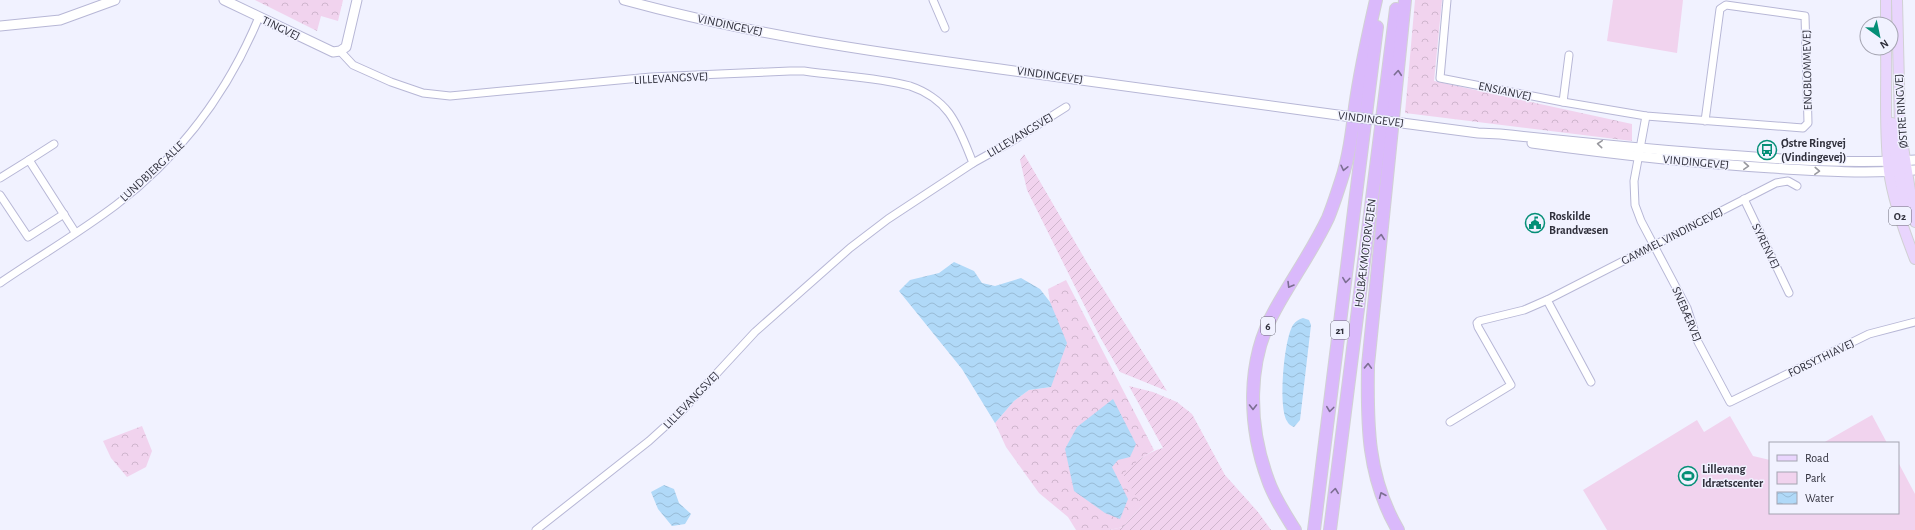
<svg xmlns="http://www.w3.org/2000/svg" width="1915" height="530" font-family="'Alegreya Sans',sans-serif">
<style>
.green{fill:#f1d3ee}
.forest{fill:url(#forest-crowns)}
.garden{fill:url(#garden-furrows)}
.water{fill:url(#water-waves)}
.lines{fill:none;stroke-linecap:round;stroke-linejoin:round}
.street-casing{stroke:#b7b7d6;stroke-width:9}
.secondary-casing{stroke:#b7b7d6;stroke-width:11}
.primary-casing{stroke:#d1d1d4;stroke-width:12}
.highway-casing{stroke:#d1d1d4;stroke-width:14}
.street{stroke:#fff;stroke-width:7}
.secondary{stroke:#fff;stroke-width:9}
.primary{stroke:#e9d5fd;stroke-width:10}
.highway{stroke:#dab9fb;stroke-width:12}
.secondary-bridge-casing{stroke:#b7b7d6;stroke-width:11;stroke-linecap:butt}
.secondary-bridge{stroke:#fff;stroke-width:9}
.oneway{stroke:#7c6e92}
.oneway2{stroke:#98989e}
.labels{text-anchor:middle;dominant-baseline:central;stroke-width:3;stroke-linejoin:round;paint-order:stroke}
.shield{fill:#f1f2ff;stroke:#6a6a76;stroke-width:1}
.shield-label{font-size:11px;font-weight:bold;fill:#30303c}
.street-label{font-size:12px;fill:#30303c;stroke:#f1f2ff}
.poi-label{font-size:12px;font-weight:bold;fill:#30303c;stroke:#f1f2ff;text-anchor:start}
</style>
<defs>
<pattern id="forest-crowns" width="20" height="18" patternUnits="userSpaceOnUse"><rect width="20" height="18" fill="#f1d3ee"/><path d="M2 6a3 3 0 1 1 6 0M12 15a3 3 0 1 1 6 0" fill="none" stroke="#cfb5cd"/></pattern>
<pattern id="garden-furrows" width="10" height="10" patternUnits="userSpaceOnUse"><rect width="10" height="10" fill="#f1d3ee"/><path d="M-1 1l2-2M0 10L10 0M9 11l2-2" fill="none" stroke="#cfb5cd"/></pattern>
<pattern id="water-waves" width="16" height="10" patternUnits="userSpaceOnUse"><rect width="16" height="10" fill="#b0d9f8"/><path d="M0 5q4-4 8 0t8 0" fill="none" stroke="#98bbd6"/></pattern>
</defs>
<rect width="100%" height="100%" fill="#f1f2ff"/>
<g class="green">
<path d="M1613 0H1683L1677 53 1607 41Z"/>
<path d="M1872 415 1887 443H1823Z"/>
<path d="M1730 416 1753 456 1770 460V513H1898V462L1915 494V530H1607L1583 490 1697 420 1704 432Z"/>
</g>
<g class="forest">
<path d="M255 0H343L338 21 321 16 317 31Z"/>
<path d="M1415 0H1442L1434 81 1632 124V141L1405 113Z"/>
<path d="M1066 280 1154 450 1140 459 1142 506 1123 527 1109 530H1076L1068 517 1039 493 1006 447 995 423 1014 401 1029 390 1051 387 1050 302 1048 289Z"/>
<path d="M142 426 152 451 146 467 127 477 111 458 103 441Z"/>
</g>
<g class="garden">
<path d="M1024 154 1086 261 1167 391 1120 372 1100 337 1027 190 1020 160Z"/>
<path d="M1129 386 1153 392 1177 402 1192 414 1225 475 1258 512 1271 530H1109L1123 527 1142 506 1123 474C1136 462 1147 452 1163 448Z"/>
</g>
<g class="water">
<path d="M954 262 974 271 982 283 995 286 1021 278 1040 289 1050 302 1067 343 1051 387 1029 390 1014 401 995 423 962 369 899 291 910 280 939 273Z"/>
<path d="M1303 318 1309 320 1311 325 1300 420 1294 427C1291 426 1288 424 1287 421 1278 406 1284 339 1293 325 1296 321 1299 319 1303 318Z"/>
<path d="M1113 399 1136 444 1130 457 1118 460 1112 467 1128 499 1120 519 1105 513 1074 491 1065 449 1077 427Z"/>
<path d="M664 485 674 489 679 503 691 514 685 524 672 526 658 509 651 492Z"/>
</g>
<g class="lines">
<defs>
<g id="street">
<path d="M933 0 945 28"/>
<path d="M1447 0 1440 78 1563 102 1646 116 1803 128 1808 123 1805 16 1726 5 1720 9 1705 121"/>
<path d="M340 51 353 65 391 82 423 93 450 96 651 77 790 71H804C838 76 877 77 910 86 925 91 940 101 949 113 960 128 966 146 973 163L888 219 850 248 755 332 681 412 649 441 536 530"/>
<path d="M1563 102 1569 55"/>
<path d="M1646 116 1634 181 1635 205 1641 221 1687 308 1698 342 1730 402 1869 334 1915 322"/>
<path d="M29 160 54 144"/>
<path d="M973 163 1009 143 1066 107"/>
<path d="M0 178 29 160 75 232"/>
<path d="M0 195 28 237 64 214"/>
<path d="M1744 199 1789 293"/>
<path d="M0 283C38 257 79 233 116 205 180 156 228 92 259 17"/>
<path d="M1547 300 1591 382"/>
<path d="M1450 422 1511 385 1478 327 1477 323 1479 321 1524 310 1547 300 1776 183 1788 181 1797 186"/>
</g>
<g id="secondary">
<path d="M224 0 333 52 340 51 346 47 357 0"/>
<path d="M624 0C747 34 874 52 1000 69 1115 84 1230 100 1345 116"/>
<path d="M0 26 60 20 115 0"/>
<path d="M1402 123 1478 133 1500 134C1575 142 1651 150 1727 155 1790 160 1852 164 1915 160"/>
<path d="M1532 143C1612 154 1692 163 1772 168 1820 171 1867 174 1915 170"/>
</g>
<g id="primary">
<path d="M1886 0V24"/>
<path d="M1897 0 1900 128 1915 222"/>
<path d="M1886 48C1887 89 1884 130 1889 171 1893 201 1904 231 1915 259"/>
<path d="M1892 123 1896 161 1904 169"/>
<path d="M1888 161 1898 171 1907 216"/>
</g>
<g id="highway">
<path d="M1295 530C1285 514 1274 498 1268 480 1248 426 1246 361 1275 310 1292 279 1313 250 1328 218 1333 206 1337 193 1341 181 1349 157 1352 132 1355 107 1360 71 1368 35 1376 0"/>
<path d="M1314 530 1377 27"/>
<path d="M1330 530 1396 9"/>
<path d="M1398 530C1367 477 1367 424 1368 365L1405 0"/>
</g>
</defs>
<use href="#street" class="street-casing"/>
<use href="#secondary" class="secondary-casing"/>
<use href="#primary" class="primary-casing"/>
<use href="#highway" class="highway-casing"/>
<use href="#street" class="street"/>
<use href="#secondary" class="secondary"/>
<use href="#primary" class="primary"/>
<use href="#highway" class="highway"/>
<defs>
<path id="secondary-bridge" d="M1345 116 1402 123"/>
</defs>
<use href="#secondary-bridge" class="secondary-bridge-casing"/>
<use href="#secondary-bridge" class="secondary-bridge"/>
</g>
<defs><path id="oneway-chevron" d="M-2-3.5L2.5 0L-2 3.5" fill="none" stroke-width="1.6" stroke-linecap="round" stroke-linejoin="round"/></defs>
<g class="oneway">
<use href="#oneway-chevron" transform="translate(1398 73) rotate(-85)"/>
<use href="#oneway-chevron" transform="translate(1344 168) rotate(103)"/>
<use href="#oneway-chevron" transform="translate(1381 237) rotate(-84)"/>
<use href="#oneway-chevron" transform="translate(1346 280) rotate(97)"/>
<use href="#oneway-chevron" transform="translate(1290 285) rotate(121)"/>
<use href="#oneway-chevron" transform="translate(1368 366) rotate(-88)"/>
<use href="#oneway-chevron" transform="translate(1253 407) rotate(90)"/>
<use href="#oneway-chevron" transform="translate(1330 409) rotate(97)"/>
<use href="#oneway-chevron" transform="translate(1335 491) rotate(-83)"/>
<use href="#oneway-chevron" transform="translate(1382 495) rotate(-113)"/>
</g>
<g class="oneway2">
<use href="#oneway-chevron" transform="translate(1600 144) rotate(-175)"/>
<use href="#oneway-chevron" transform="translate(1746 166) rotate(4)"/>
<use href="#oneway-chevron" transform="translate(1817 171) rotate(3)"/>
</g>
<defs>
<symbol id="bus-ring" viewBox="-11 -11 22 22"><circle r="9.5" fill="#f1f2ff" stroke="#058f77" stroke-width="1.5"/><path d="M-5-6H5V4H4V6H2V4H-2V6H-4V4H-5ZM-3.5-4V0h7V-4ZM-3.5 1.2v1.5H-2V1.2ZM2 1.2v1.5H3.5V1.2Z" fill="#058f77"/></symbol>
<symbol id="civic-ring" viewBox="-11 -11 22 22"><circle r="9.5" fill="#f1f2ff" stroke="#058f77" stroke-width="1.5"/><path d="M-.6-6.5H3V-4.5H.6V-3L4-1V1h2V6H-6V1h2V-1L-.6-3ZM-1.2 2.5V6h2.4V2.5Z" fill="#058f77"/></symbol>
<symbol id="stadium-ring" viewBox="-11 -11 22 22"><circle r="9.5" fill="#f1f2ff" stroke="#058f77" stroke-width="1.5"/><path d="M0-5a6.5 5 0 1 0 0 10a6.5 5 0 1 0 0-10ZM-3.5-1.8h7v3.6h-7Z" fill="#058f77"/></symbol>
</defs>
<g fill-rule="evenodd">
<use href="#bus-ring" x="1756" y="139" width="22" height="22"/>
<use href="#civic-ring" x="1524" y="212" width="22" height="22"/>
<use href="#stadium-ring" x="1677" y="465" width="22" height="22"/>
</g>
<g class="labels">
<g class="shield">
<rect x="1889" y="207" width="22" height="18" rx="3"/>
<rect x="1261" y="317" width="14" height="18" rx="3"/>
<rect x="1331" y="321" width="18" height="18" rx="3"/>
</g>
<g class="shield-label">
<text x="1900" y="216">O2</text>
<text x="1268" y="326">6</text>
<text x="1340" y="330">21</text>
</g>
<g class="street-label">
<text transform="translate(730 25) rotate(12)">VINDINGEVEJ</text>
<text transform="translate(281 28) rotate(26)">TINGVEJ</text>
<text transform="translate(1807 70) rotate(-91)">ENGBLOMMEVEJ</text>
<text transform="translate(1050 75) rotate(8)">VINDINGEVEJ</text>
<text transform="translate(671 78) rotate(-3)">LILLEVANGSVEJ</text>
<text transform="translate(1505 91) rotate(12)">ENSIANVEJ</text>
<text transform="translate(1901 111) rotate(-94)">ØSTRE RINGVEJ</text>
<text transform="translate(1371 119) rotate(7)">VINDINGEVEJ</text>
<text transform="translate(1020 135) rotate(-31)">LILLEVANGSVEJ</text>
<text transform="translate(1696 162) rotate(5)">VINDINGEVEJ</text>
<text transform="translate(152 171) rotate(-43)">LUNDBJERG ALLE</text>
<text transform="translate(1672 236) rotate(-27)">GAMMEL VINDINGEVEJ</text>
<text transform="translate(1766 246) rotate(64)">SYRENVEJ</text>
<text transform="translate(1365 253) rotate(-83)">HOLBÆKMOTORVEJEN</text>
<text transform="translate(1687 314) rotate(67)">SNEBÆRVEJ</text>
<text transform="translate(1821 358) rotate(-26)">FORSYTHIAVEJ</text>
<text transform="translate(691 400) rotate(-46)">LILLEVANGSVEJ</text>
</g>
<g class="poi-label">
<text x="1781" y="143">Østre Ringvej<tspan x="1781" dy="14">(Vindingevej)</tspan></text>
<text x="1549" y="216">Roskilde<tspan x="1549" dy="14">Brandvæsen</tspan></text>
<text x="1702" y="469">Lillevang<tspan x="1702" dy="14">Idrætscenter</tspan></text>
</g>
</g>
<rect x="1769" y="442" width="130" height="72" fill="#f1f2ff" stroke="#a4a4b1"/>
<rect x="1777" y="455" width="20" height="6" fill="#e9d5fd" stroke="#a4a4b1"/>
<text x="1805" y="462" font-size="12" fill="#30303c">Road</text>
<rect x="1777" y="472" width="20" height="12" fill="#f1d3ee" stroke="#a4a4b1"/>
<text x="1805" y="482" font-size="12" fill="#30303c">Park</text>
<rect x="1777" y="492" width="20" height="12" fill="url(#water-waves)" stroke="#a4a4b1"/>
<text x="1805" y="502" font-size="12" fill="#30303c">Water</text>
<g transform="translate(1879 36) rotate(147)"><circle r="19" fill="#f1f2ff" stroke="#a4a4b1"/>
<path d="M0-3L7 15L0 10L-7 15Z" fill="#058f77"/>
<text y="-6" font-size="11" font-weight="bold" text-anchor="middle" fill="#30303c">N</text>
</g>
</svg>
